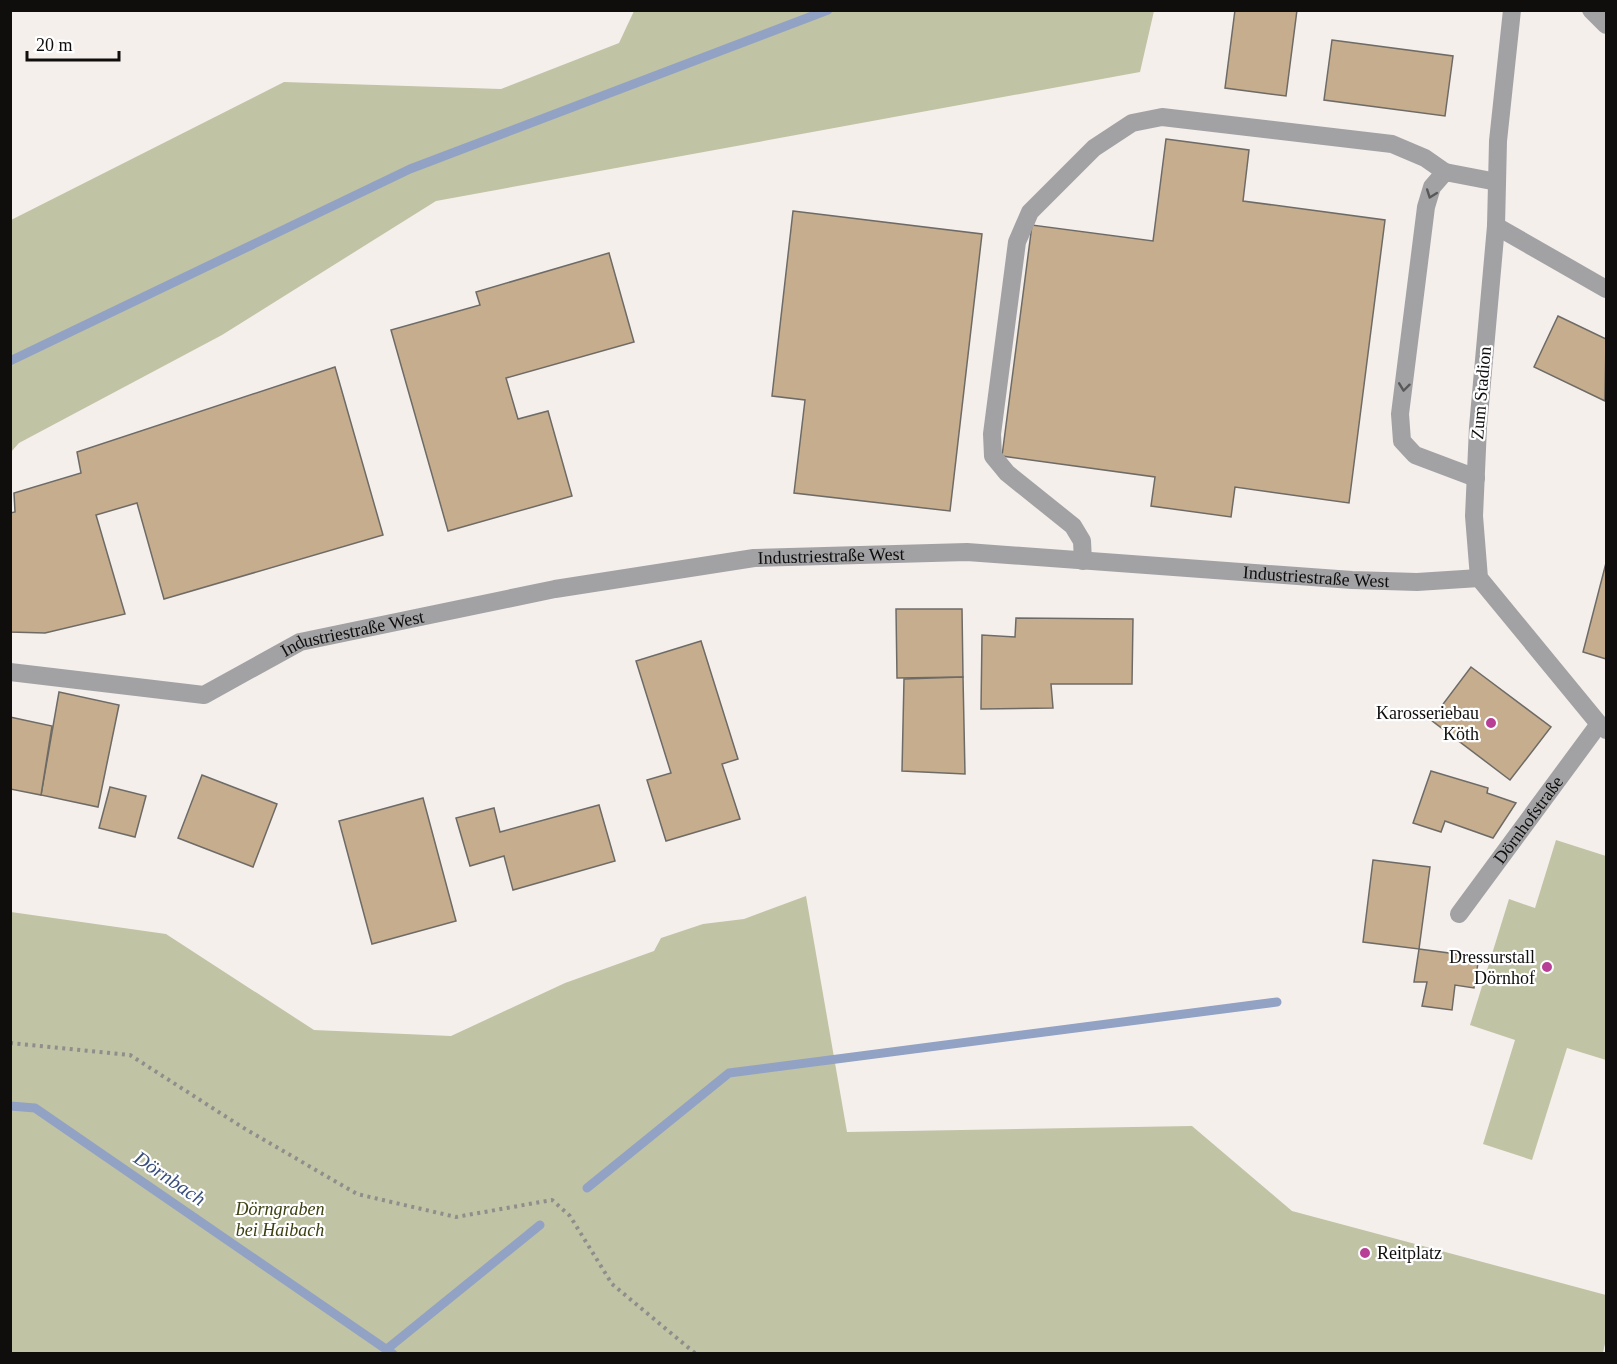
<svg xmlns="http://www.w3.org/2000/svg" width="1617" height="1364" font-family="Georgia,serif">
<style>
.green{fill:#c1c3a5}
.lines{fill:none;stroke-linecap:round;stroke-linejoin:round}
.stream{stroke:#92a2c4;stroke-width:9}
.building{fill:#c6ad8d;stroke:#6e6b67;stroke-width:1.5}
.path{stroke:#918d8b;stroke-width:4;stroke-dasharray:3 4.5;stroke-linecap:butt}
.minor{stroke:#a2a2a5;stroke-width:18}
.oneway{stroke:#595859}
.poi-dot{fill:#b74096;stroke:#fff;stroke-width:2}
.labels{text-anchor:middle;dominant-baseline:central;stroke-width:4.5;stroke-linejoin:round;paint-order:stroke}
.street-label{font-size:18px;fill:#100e0d;stroke:#fff}
.poi-label{font-size:18px;fill:#100e0d;stroke:#fff;text-anchor:end}
.park-label{font-size:18px;font-style:italic;fill:#3d3f10;stroke:#fff}
.water-label{font-size:20px;font-style:italic;fill:#384e7d;stroke:#fff}
</style>
<rect width="100%" height="100%" fill="#f5efec"/>
<g class="green">
<path d="M634 11H1154L1140 72 436 201 222 335 19 443 11 452V220L284 82 501 89 619 43Z"/>
<path d="M1556 840 1606 856V1060L1567 1048 1532 1160 1483 1144 1515 1040 1470 1025 1509 899 1535 908Z"/>
<path d="M806 896 847 1132 1192 1126 1292 1211 1606 1295V1339L1603 1353H11V912L166 934 314 1030 451 1036 565 983 654 951 661 938 703 924 744 919Z"/>
</g>
<g class="lines">
<g class="stream">
<path d="M10 361 410 169 828 10"/>
<path d="M10 1106 35 1108 393 1354"/>
<path d="M587 1188 729 1073 1277 1002"/>
<path d="M387 1349 540 1225"/>
</g>
</g>
<g class="building">
<path d="M1235 10H1297L1286 96 1225 88Z"/>
<path d="M1332 40 1453 56 1445 116 1324 100Z"/>
<path d="M1166 139 1249 150 1243 201 1385 220 1349 503 1235 487 1231 517 1151 506 1155 477 1002 456 1032 225 1153 241Z"/>
<path d="M793 211 982 234 950 511 794 493 805 400 772 396Z"/>
<path d="M609 253 634 342 506 378 518 419 548 411 572 496 448 531 391 330 480 305 476 292Z"/>
<path d="M1558 316 1606 339 1605 401 1534 367Z"/>
<path d="M335 367 383 535 164 599 137 503 96 515 125 614 45 633 10 632V513L15 512 14 493 81 473 77 452Z"/>
<path d="M1606 563V659L1583 652Z"/>
<path d="M896 609H962L963 677 897 678Z"/>
<path d="M1016 618 1133 619 1132 684H1051L1053 708 981 709 982 635 1015 637Z"/>
<path d="M701 641 738 759 722 764 740 819 666 841 647 780 671 773 636 661Z"/>
<path d="M1471 667 1551 727 1510 780 1431 720Z"/>
<path d="M963 677 965 774 902 771 904 679Z"/>
<path d="M59 692 119 705 98 807 41 795Z"/>
<path d="M10 717 52 726 41 795 10 789Z"/>
<path d="M1431 771 1488 788 1487 793 1516 803 1493 838 1445 821 1441 832 1413 823Z"/>
<path d="M202 775 277 804 253 867 178 838Z"/>
<path d="M110 787 146 796 135 837 99 828Z"/>
<path d="M423 798 456 921 372 944 339 821Z"/>
<path d="M599 805 615 861 513 890 504 856 470 866 456 818 494 808 500 832Z"/>
<path d="M1373 860 1430 867 1419 949 1363 942Z"/>
<path d="M1419 949 1479 957 1474 988 1455 985 1452 1010 1422 1006 1427 982H1414Z"/>
</g>
<g class="lines">
<path class="path" d="M10 1043 130 1055 242 1127 357 1194 456 1217 552 1200 570 1216 612 1284 696 1354"/>
<g class="minor">
<path d="M1512 10 1498 141 1496 226 1478 427 1474 516 1479 578 1599 724 1606 730"/>
<path d="M1591 10 1606 25"/>
<path d="M1496 226 1606 289"/>
<path d="M1476 478 1415 455 1402 441 1400 414 1426 207 1432 187 1445 172 1497 182"/>
<path d="M1083 561 1082 541 1073 526 1007 473 993 456 992 434 1017 242 1030 212 1094 148 1132 123 1162 117 1392 144 1425 158 1445 172"/>
<path id="s1" d="M10 672 204 695 300 642 555 589 754 558 967 552 1352 580 1417 582 1479 578"/>
<path id="s2" d="M1459 914 1599 724"/>
</g>
</g>
<defs><path id="oneway-chevron" d="M-2-3.5L2.5 0L-2 3.5" fill="none" stroke-width="1.6" stroke-linecap="round" stroke-linejoin="round" transform="scale(1.5)"/></defs>
<g class="oneway">
<use href="#oneway-chevron" transform="translate(1431 194) rotate(110)"/>
<use href="#oneway-chevron" transform="translate(1404 387) rotate(97)"/>
</g>
<g class="poi-dot">
<circle cx="1491" cy="723" r="6"/>
<circle cx="1547" cy="967" r="6"/>
<circle cx="1365" cy="1253" r="6"/>
</g>
<g class="labels">
<g class="street-label">
<text transform="translate(1481 393) rotate(-85)">Zum Stadion</text>
<text stroke="none"><textPath href="#s1" startOffset="844">Industriestraße West</textPath></text>
<text stroke="none"><textPath href="#s1" startOffset="1330">Industriestraße West</textPath></text>
<text stroke="none"><textPath href="#s1" startOffset="358">Industriestraße West</textPath></text>
<text stroke="none"><textPath href="#s2" startOffset="117">Dörnhofstraße</textPath></text>
</g>
<g class="poi-label">
<text x="1479" y="713">Karosseriebau<tspan x="1479" dy="21">Köth</tspan></text>
<text x="1535" y="957">Dressurstall<tspan x="1535" dy="21">Dörnhof</tspan></text>
<text x="1377" y="1253" text-anchor="start">Reitplatz</text>
</g>
<g class="park-label">
<text x="280" y="1209">Dörngraben<tspan x="280" dy="21">bei Haibach</tspan></text>
</g>
<g class="water-label">
<text transform="translate(170 1178) rotate(34)">Dörnbach</text>
</g>
</g>
<rect width="1617" height="1364" fill="none" stroke="#100e0d" stroke-width="24"/>
<path d="M27 51v9h92v-9" fill="none" stroke="#100e0d" stroke-width="3"/>
<text x="36" y="51" font-size="18" fill="#100e0d" stroke="#ffffff" stroke-width="4.5" paint-order="stroke">20 m</text>
</svg>
